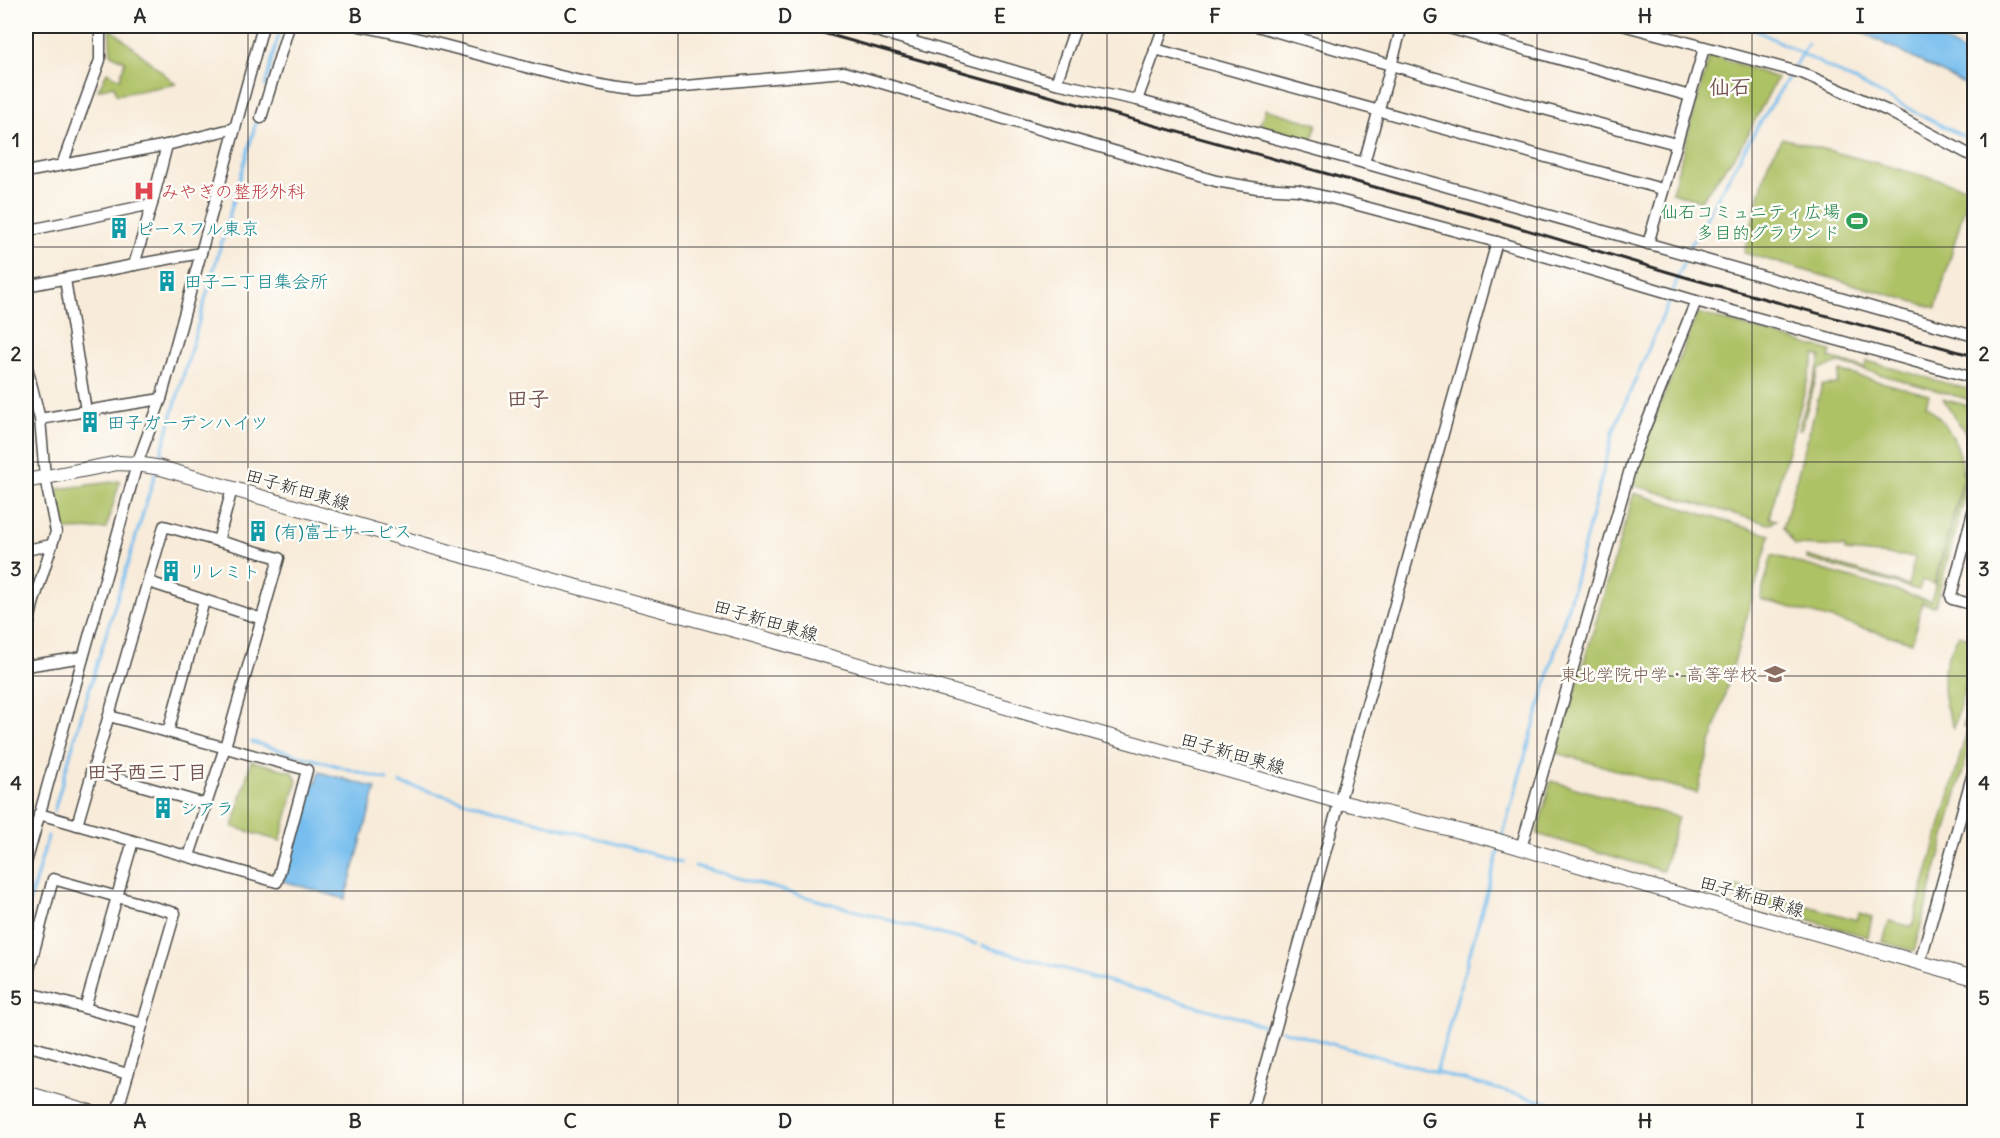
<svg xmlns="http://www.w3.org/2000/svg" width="2000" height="1138" font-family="Delius,'Klee One',sans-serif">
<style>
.green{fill:#adc165;stroke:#6c7648;stroke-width:1.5}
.water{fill:#77beee;stroke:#51748c;stroke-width:1.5}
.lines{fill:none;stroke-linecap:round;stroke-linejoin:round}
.stream{stroke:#77beee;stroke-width:3}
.minor-casing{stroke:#4a4845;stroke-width:13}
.tertiary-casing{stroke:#4a4845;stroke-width:16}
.minor{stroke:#fff;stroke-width:10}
.tertiary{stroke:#fff;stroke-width:14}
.rail{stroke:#2b2b2b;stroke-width:3}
.grid{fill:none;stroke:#2b2b2b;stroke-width:1.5;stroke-opacity:0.55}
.labels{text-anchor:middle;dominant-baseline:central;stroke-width:5;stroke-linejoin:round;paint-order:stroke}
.health-label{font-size:18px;fill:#be3a42;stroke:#fdfcf7;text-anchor:start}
.leisure-label{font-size:18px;fill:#27864d;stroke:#fdfcf7;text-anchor:end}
.culture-label{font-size:18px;fill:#0d838f;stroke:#fdfcf7;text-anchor:start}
.street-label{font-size:18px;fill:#2b2b2b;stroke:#fdfcf7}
.education-label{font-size:18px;fill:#785e54;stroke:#fdfcf7;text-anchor:end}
.neighbourhood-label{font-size:20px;font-weight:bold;fill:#725350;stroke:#fdfcf7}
.quarter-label{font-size:21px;font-weight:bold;fill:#725350;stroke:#fdfcf7}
.neatline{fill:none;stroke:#2b2b2b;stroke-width:2}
.grid-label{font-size:20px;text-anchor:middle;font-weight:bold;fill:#2b2b2b}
</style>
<rect width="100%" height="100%" fill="#fdfcf7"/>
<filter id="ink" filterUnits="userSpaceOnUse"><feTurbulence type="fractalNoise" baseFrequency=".0167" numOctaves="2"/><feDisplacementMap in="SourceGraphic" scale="12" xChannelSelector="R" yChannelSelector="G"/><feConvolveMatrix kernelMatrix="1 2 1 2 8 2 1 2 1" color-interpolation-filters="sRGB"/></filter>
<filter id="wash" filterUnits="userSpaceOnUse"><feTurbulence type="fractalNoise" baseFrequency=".008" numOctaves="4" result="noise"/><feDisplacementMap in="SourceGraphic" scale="24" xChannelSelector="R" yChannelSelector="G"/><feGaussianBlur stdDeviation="1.35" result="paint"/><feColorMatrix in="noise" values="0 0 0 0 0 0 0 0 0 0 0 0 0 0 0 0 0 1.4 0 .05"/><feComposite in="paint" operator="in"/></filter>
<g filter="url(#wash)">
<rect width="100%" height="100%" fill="#f8ebd9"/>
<g class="green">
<path d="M109 27 176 84 117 95 114 86 98 90 107 72 120 79 125 61 111 54Z"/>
<path d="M1710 54 1777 78 1741 147 1700 201 1672 192Z"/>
<path d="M1265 109 1317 124 1312 140 1260 125Z"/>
<path d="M1782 138 1970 188 1936 308 1744 253 1768 163Z"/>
<path d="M1698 313 1831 351 1829 358 1865 368 1867 361 1974 391V401L1840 363 1819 369 1801 430H1798L1821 357 1815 355 1769 518 1776 520 1769 524 1632 485 1655 417Z"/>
<path d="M1840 371 1929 395 1926 405C1948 424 1963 446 1962 475L1972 443 1943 399 1973 407 1971 416 1974 417V440L1934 584 1922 580 1919 590 1807 559V556L1908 585 1915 557 1845 551V547L1795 545 1783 528 1822 385 1837 384Z"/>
<path d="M1974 447V464L1935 606 1922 603 1912 642 1760 599 1772 555 1931 601Z"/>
<path d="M120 481 106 529 60 530 58 489Z"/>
<path d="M1634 493 1770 535 1697 793 1557 753Z"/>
<path d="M1959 635 1974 639V654L1954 728C1938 694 1939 667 1959 635Z"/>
<path d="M1974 687V715L1970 714 1969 720 1974 722V730L1914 951 1883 942 1889 921 1912 927 1968 728 1963 726Z"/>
<path d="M251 761 293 772 297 781 280 841 233 827Z"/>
<path d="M1551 781 1678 817 1663 871 1537 834Z"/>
<path d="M1737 886 1857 920 1859 913 1872 917 1868 937 1734 898Z"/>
</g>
<g class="water">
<path d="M1850 26H1914L1974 57V89Z"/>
<path d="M319 772 376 788 345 899 283 881 311 782 316 783Z"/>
</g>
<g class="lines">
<g class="stream">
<path d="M1748 26 1974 142"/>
<path d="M1816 27 1817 26"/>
<path d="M1794 68 1808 44"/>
<path d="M265 86 281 26"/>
<path d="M1687 252 1752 136 1791 73"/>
<path d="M1673 291 1685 258"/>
<path d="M158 464 257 119"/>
<path d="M252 742 387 780"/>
<path d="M400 783 681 862"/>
<path d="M54 811 85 703 156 471"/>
<path d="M1502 837 1572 592 1614 429 1671 297"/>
<path d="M695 866 976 944"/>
<path d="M26 914 48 836"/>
<path d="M983 946 1267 1026"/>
<path d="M1281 1030 1563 1107"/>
<path d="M1436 1073 1500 846"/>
<path d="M1577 1111 1581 1112"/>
</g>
</g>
</g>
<g filter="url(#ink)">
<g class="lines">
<defs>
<g id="minor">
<path d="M360 26C415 36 468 52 522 66 560 76 599 87 639 90L844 72 1216 181 1257 188 1298 190 1343 201 1497 242 1696 301 1974 378"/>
<path d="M859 26 1056 83 1137 100 1364 163 1974 336"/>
<path d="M1257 26 1532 106 1676 144"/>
<path d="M1442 26 1690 96"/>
<path d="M1626 26 1802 73 1888 111 1974 157"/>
<path d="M910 40 915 26"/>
<path d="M1155 49 1662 189"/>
<path d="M1056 83 1076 26"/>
<path d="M1137 100 1164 26"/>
<path d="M261 118 289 26"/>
<path d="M1364 163 1402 26"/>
<path d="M62 165 100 60V26"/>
<path d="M26 172 167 145 235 128"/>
<path d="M26 231 152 204 167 145"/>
<path d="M1648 244 1704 48"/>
<path d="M134 265 201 253"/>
<path d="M65 279 86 411 161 399"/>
<path d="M26 286 134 265 152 204"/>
<path d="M26 363 40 419 45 477 56 532 33 604 26 636"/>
<path d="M40 419 86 411"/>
<path d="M1974 508 1951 596 1952 599 1974 605"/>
<path d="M218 541 232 489"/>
<path d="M26 550 51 545"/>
<path d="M149 582 262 619"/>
<path d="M26 666 83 657"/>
<path d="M168 732 204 601"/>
<path d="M91 771 205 804"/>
<path d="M39 814 277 882 307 770 109 716"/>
<path d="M77 825 164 526 279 558 225 747 189 856"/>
<path d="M1521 848 1635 452 1696 301"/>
<path d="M26 863 137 464 161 399 263 26"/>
<path d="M1920 962 1974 769"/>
<path d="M26 981 53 879 175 913 117 1112"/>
<path d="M26 992 143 1024"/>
<path d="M85 1008 133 841"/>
<path d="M26 1045 128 1074"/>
<path d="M1252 1112 1497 242"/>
</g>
<g id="tertiary">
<path d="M26 481 118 463 137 464 161 468 457 554 753 635 1340 802 1495 840 1635 882 1974 978"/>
<path d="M26 1093 90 1112"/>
<path d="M26 1105 49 1112"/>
</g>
</defs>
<use href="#minor" class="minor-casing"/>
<use href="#tertiary" class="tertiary-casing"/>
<use href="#minor" class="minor"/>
<use href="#tertiary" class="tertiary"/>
<path class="rail" d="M798 26 1500 222 1685 277 1974 356"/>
</g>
</g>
<path class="grid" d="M248 26V1112M463 26V1112M678 26V1112M893 26V1112M1107 26V1112M1322 26V1112M1537 26V1112M1752 26V1112M26 247H1974M26 462H1974M26 676H1974M26 891H1974"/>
<defs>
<symbol id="hospital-bare" viewBox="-9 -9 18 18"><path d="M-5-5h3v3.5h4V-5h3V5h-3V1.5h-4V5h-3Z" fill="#e0444e" stroke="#fdfcf7" stroke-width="2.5" paint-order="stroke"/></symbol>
<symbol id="stadium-bare" viewBox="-9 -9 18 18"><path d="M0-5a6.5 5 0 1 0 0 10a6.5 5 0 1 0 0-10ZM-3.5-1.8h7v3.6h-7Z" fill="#2e9e5b" stroke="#fdfcf7" stroke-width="2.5" paint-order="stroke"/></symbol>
<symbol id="building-bare" viewBox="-9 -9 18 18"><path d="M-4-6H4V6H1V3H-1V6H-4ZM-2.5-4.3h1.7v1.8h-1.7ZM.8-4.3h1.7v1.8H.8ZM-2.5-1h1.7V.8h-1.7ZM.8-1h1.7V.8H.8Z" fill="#0f9aa8" stroke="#fdfcf7" stroke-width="2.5" paint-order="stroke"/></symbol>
<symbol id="school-bare" viewBox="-9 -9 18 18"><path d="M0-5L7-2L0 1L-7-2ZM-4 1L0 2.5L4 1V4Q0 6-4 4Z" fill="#8d6e63" stroke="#fdfcf7" stroke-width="2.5" paint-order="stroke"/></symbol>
</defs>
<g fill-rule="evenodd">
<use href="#hospital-bare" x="129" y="176" width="30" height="30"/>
<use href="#stadium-bare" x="1842" y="206" width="30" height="30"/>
<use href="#building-bare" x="104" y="213" width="30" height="30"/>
<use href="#building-bare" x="152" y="266" width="30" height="30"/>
<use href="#building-bare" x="75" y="407" width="30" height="30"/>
<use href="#building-bare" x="243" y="516" width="30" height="30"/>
<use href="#building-bare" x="156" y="556" width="30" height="30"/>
<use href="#school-bare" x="1760" y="659" width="30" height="30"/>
<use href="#building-bare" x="148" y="793" width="30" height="30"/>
</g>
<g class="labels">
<g class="health-label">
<text x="161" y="191">みやぎの整形外科</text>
</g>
<g class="leisure-label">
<text x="1840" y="211">仙石コミュニティ広場<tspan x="1840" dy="21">多目的グラウンド</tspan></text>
</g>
<g class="culture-label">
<text x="136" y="228">ピースフル東京</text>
<text x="184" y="281">田子二丁目集会所</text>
<text x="107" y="422">田子ガーデンハイツ</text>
<text x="275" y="531">(有)富士サービス</text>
<text x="188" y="571">リレミト</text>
<text x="180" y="808">シアラ</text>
</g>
<g class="street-label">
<text transform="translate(298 489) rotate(16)">田子新田東線</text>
<text transform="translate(766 620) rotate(16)">田子新田東線</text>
<text transform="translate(1233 753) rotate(16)">田子新田東線</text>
<text transform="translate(1752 896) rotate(16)">田子新田東線</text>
</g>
<g class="education-label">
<text x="1758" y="674">東北学院中学・高等学校</text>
</g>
<g class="neighbourhood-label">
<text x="147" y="771">田子西三丁目</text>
</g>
<g class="quarter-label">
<text x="1730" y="86">仙石</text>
<text x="528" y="398">田子</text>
</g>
</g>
<rect width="2000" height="1138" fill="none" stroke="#fdfcf7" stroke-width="66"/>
<rect x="33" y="33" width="1934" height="1072" class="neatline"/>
<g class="grid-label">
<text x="140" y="23">A</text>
<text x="355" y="23">B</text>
<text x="570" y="23">C</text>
<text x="785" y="23">D</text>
<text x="1000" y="23">E</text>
<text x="1215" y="23">F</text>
<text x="1430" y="23">G</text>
<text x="1645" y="23">H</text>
<text x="1860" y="23">I</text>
<text x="16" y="147">1</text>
<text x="1984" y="147">1</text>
<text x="16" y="361">2</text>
<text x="1984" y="361">2</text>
<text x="16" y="576">3</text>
<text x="1984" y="576">3</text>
<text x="16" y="790">4</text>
<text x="1984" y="790">4</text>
<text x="16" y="1005">5</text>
<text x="1984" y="1005">5</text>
<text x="140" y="1128">A</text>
<text x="355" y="1128">B</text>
<text x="570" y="1128">C</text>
<text x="785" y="1128">D</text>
<text x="1000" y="1128">E</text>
<text x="1215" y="1128">F</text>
<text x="1430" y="1128">G</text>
<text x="1645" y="1128">H</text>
<text x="1860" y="1128">I</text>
</g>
</svg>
